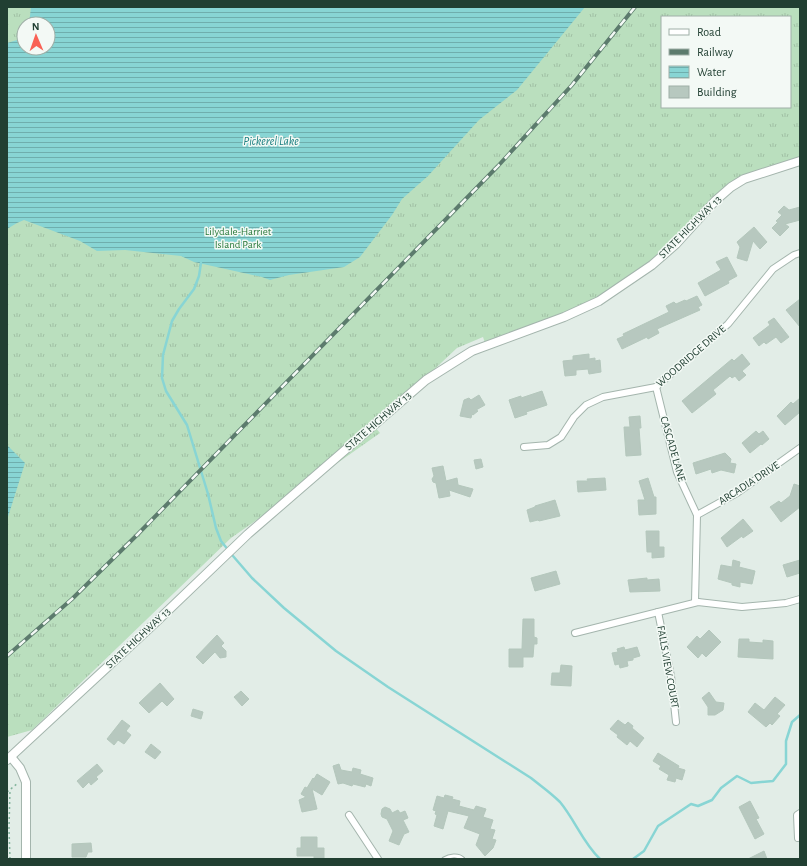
<svg xmlns="http://www.w3.org/2000/svg" width="807" height="866" font-family="'Alegreya Sans',sans-serif">
<style>
.grass{fill:url(#grass-tufts);fill-rule:evenodd}
.water{fill:url(#water-rules)}
.lines{fill:none;stroke-linecap:round;stroke-linejoin:round}
.stream{stroke:#88d5d4;stroke-width:2.5}
.building{fill:#b7c8bf;stroke:#b4c7bc}
.service-casing{stroke:#a4b5ad;stroke-width:5}
.minor-casing{stroke:#a4b5ad;stroke-width:8}
.tertiary-casing{stroke:#a4b5ad;stroke-width:10}
.path{stroke:#81b39b;stroke-width:1.5;stroke-dasharray:2 3;stroke-linecap:butt}
.service{stroke:#fff;stroke-width:3}
.minor{stroke:#fff;stroke-width:6}
.tertiary{stroke:#fff;stroke-width:8}
.rail-casing{stroke:#5c7b6d;stroke-width:4}
.rail{stroke:#f3f9f5;stroke-width:2.5;stroke-dasharray:8;stroke-linecap:butt}
.labels{text-anchor:middle;dominant-baseline:central;stroke-width:3;stroke-linejoin:round;paint-order:stroke}
.street-label{font-size:11px;fill:#213f32;stroke:#f3f9f5}
.park-label{font-size:11px;fill:#29793b;stroke:#f3f9f5}
.water-label{font-size:12px;font-style:italic;fill:#187e7f;stroke:#f3f9f5}
</style>
<defs>
<pattern id="grass-tufts" width="24" height="20" patternUnits="userSpaceOnUse"><rect width="24" height="20" fill="#badfbe"/><path d="M3 7l-1-3M5 7V3M7 7l1-3M15 17l-1-3M17 17v-4M19 17l1-3" fill="none" stroke="#a0c0a4"/></pattern>
<pattern id="water-rules" width="6" height="5" patternUnits="userSpaceOnUse"><rect width="6" height="5" fill="#88d5d4"/><path d="M0 2.5h6" fill="none" stroke="#6faead"/></pattern>
</defs>
<rect width="100%" height="100%" fill="#e2ede7"/>
<path class="grass" d="M7 7H800V158L734 181 645 270 571 314 487 349 483 337 457 348 374 426 380 433 231 538 32 730 7 737ZM662 17H790V107H662ZM24 24H48V48H24Z"/>
<g class="water">
<path d="M31 7H585L517 90 479 120 428 176 402 199 392 215 360 257 344 267 289 275 270 280 262 277 194 262 181 256 125 250 97 251 80 241 24 220 17 223 7 229V43L17 40 24 32V48H48V24H29Z"/>
<path d="M7 445 25 463 7 520Z"/>
</g>
<g class="lines">
<g class="stream">
<path d="M201 263 199 276 194 289 179 309 172 321 163 355 162 378 166 391 187 425 208 494 216 528 221 541 233 556 252 578 284 608 336 651 388 687 531 778C541 786 551 793 560 802 575 820 583 843 600 859"/>
<path d="M633 859 644 851 658 826 691 804 698 806 712 800 721 788 737 776 751 783 773 781 786 764V741L792 722 800 715"/>
</g>
</g>
<g class="building">
<path d="M784 206 789 210 800 207V220L785 224 789 227 780 236 772 228 778 222 776 221 782 215 778 212Z"/>
<path d="M754 227 767 242 760 249 753 241 747 261 737 258 740 247 737 242Z"/>
<path d="M727 257 737 276 728 281 729 283 705 296 698 283 721 270 716 262Z"/>
<path d="M697 296 702 305 698 307 700 310 657 329 659 333 648 339 647 337 622 349 617 339 624 336 623 334 669 312 666 306 674 302 676 304 685 300 686 301Z"/>
<path d="M800 299V327L786 310Z"/>
<path d="M774 318 789 337 781 343 776 337 766 344 764 342 759 346 753 338 770 325 768 322Z"/>
<path d="M589 354V359L595 358V361L600 360 601 372 589 374 588 369 576 370V375L565 376 563 361 573 360V356Z"/>
<path d="M742 354 750 364 742 371 746 375 739 381 735 376 732 378 730 376 713 390 716 394 692 413 682 401 732 359 734 361Z"/>
<path d="M542 391 547 405 526 412 527 414 515 418 509 400 521 396V398Z"/>
<path d="M479 395 485 405 476 410 478 411 473 415 472 414 471 418 460 416 464 400 469 398 471 400Z"/>
<path d="M800 398V412L785 425 777 416 791 402 793 404Z"/>
<path d="M640 416 641 428H639L641 455 626 456 624 427H630L629 417Z"/>
<path d="M756 431 759 434 763 431 769 439 762 445 761 444 750 453 742 443Z"/>
<path d="M725 453 731 459 730 463 736 464 734 473 721 470 712 473 711 469 696 474 693 463Z"/>
<path d="M481 459 483 467 476 469 474 460Z"/>
<path d="M443 466 446 481 457 478 458 485 473 489 470 497 449 490 450 496 439 498 436 483 433 482 432 479 434 476 432 468Z"/>
<path d="M605 478 606 490 578 492 577 481H588L587 479Z"/>
<path d="M648 478 654 497H656V514L639 515 638 500H645L639 481Z"/>
<path d="M794 484 800 486V507L781 522 770 507 779 501 781 503 790 496Z"/>
<path d="M555 500 560 516 539 521 538 520 530 522 527 510 535 507V506Z"/>
<path d="M743 519 753 531 743 538 742 536 727 547 721 538Z"/>
<path d="M646 531H659V547H664V557L652 558V552H647Z"/>
<path d="M733 560 740 562 739 567 755 571 752 584 740 582V587L732 585V583L718 579 721 565 732 567Z"/>
<path d="M800 560V573L787 577 783 565Z"/>
<path d="M556 571 560 584 535 591 531 578Z"/>
<path d="M647 578V580L659 579 660 591 630 592 628 580Z"/>
<path d="M523 619H534V637L537 638V644H534L533 657H523V667H509V649H522Z"/>
<path d="M709 630 721 642 706 657 702 653 698 658 687 647 697 636 700 639Z"/>
<path d="M217 635 224 643 221 646 226 651V657L220 658 215 652 203 664 196 657Z"/>
<path d="M739 639H749V642L763 643V640L773 641V659L738 657Z"/>
<path d="M624 647 625 650 637 647 640 656 633 658V660L627 661 628 666 620 668 619 664 615 665 612 653 618 652 617 649Z"/>
<path d="M561 665 572 666 571 686 551 685 552 673H560Z"/>
<path d="M160 683 174 699 167 706 162 701 149 713 139 703Z"/>
<path d="M241 691 249 699 242 706 234 697Z"/>
<path d="M709 692 716 702 724 703 723 710 715 715H708V707L702 698Z"/>
<path d="M775 697 785 705 777 714 780 716 772 725 770 723 766 727 748 712 755 703 764 710Z"/>
<path d="M193 709 203 712 201 719 191 716Z"/>
<path d="M122 720 130 726 126 731 131 735 124 744 118 740 114 745 107 739Z"/>
<path d="M618 720 625 725 628 722 633 726 632 728 644 738 637 747 630 741 627 745 617 737 618 735 610 729Z"/>
<path d="M151 744 161 752 155 759 145 752Z"/>
<path d="M658 753 679 766 678 768 685 770 682 780 676 778 675 782 667 780 669 775 659 769 661 766 653 761Z"/>
<path d="M97 764 103 771 96 777 98 779 91 785 89 782 83 788 77 781Z"/>
<path d="M339 764 341 770 352 772 353 768 361 770 360 774 373 778 371 786 366 784 365 787 353 784 352 786 343 783 338 784 333 766Z"/>
<path d="M317 774 330 782 322 795 312 789 317 809 302 812 299 800 306 797 301 794 305 787 307 788 313 778 314 779Z"/>
<path d="M445 795 453 797 452 799 460 801 459 806 474 810 476 806 486 809 483 817 493 820 490 829 495 830 492 839 496 840 493 848 485 856 476 845 480 834 464 828 469 816 448 811 443 829 434 826 437 815 435 814 436 811 433 810 437 796 444 798Z"/>
<path d="M750 801 759 818 756 819 764 834 755 839 739 807Z"/>
<path d="M385 807 390 809 392 813 398 810 400 813 405 811 408 818 403 820 409 832 404 834 399 845 389 841 393 831 387 819 382 817 381 814 382 809Z"/>
<path d="M301 837H317V848H324V859H314V856H297V848H301Z"/>
<path d="M91 843 92 852H88L86 857H72V844Z"/>
<path d="M764 851 767 859H748Z"/>
</g>
<g class="lines">
<defs>
<path id="service" d="M444 859C449 856 458 854 463 859"/>
<g id="minor">
<path d="M656 387 677 472 697 515 695 602H698"/>
<path d="M524 447 548 445 561 437 574 417 586 405 603 397 656 387 728 324 773 269 794 255 800 253"/>
<path d="M697 515 737 493 800 448"/>
<path d="M658 612 671 676 676 722"/>
<path d="M575 633 698 602 742 607 786 603 800 599"/>
<path d="M349 815 378 859"/>
<path d="M798 838 797 815 800 813"/>
</g>
<g id="tertiary">
<path d="M11 757 20 768 26 782V859"/>
<path d="M7 760 156 622 248 534 426 380 472 351 564 317 599 301 652 265 676 244 715 201 731 187 744 179 800 161"/>
</g>
</defs>
<use href="#service" class="service-casing"/>
<use href="#minor" class="minor-casing"/>
<use href="#tertiary" class="tertiary-casing"/>
<g class="path">
<path d="M7 792 18 783"/>
<path d="M10 859 9 829 10 789"/>
</g>
<use href="#service" class="service"/>
<use href="#minor" class="minor"/>
<use href="#tertiary" class="tertiary"/>
<defs>
<path id="rail" d="M7 656 72 599 137 535 498 166 572 85 635 7"/>
</defs>
<use href="#rail" class="rail-casing"/>
<use href="#rail" class="rail"/>
</g>
<g class="labels">
<g class="street-label">
<text transform="translate(690 227) rotate(-45)">STATE HIGHWAY 13</text>
<text transform="translate(691 356) rotate(-41)">WOODRIDGE DRIVE</text>
<text transform="translate(378 421) rotate(-41)">STATE HIGHWAY 13</text>
<text transform="translate(673 449) rotate(74)">CASCADE LANE</text>
<text transform="translate(749 483) rotate(-33)">ARCADIA DRIVE</text>
<text transform="translate(138 638) rotate(-43)">STATE HIGHWAY 13</text>
<text transform="translate(668 667) rotate(80)">FALLS VIEW COURT</text>
</g>
<g class="park-label">
<text x="238" y="231">Lilydale-Harriet<tspan x="238" dy="13">Island Park</tspan></text>
</g>
<g class="water-label">
<text x="271" y="141">Pickerel Lake</text>
</g>
</g>
<rect width="807" height="866" fill="none" stroke="#213f32" stroke-width="16"/>
<rect x="661" y="16" width="130" height="92" fill="#f3f9f5" stroke="#9fafa7"/>
<rect x="669" y="29" width="20" height="6" fill="#ffffff" stroke="#9fafa7"/>
<text x="697" y="36" font-size="12" fill="#213f32">Road</text>
<rect x="669" y="49" width="20" height="6" fill="#5c7b6d" stroke="#9fafa7"/>
<text x="697" y="56" font-size="12" fill="#213f32">Railway</text>
<rect x="669" y="66" width="20" height="12" fill="url(#water-rules)" stroke="#9fafa7"/>
<text x="697" y="76" font-size="12" fill="#213f32">Water</text>
<rect x="669" y="86" width="20" height="12" fill="#b7c8bf" stroke="#9fafa7"/>
<text x="697" y="96" font-size="12" fill="#213f32">Building</text>
<g transform="translate(36 36) rotate(358)"><circle r="19" fill="#f3f9f5" stroke="#9fafa7"/>
<path d="M0-3L7 15L0 10L-7 15Z" fill="#f96255"/>
<text y="-6" font-size="11" font-weight="bold" text-anchor="middle" fill="#213f32">N</text>
</g>
</svg>
